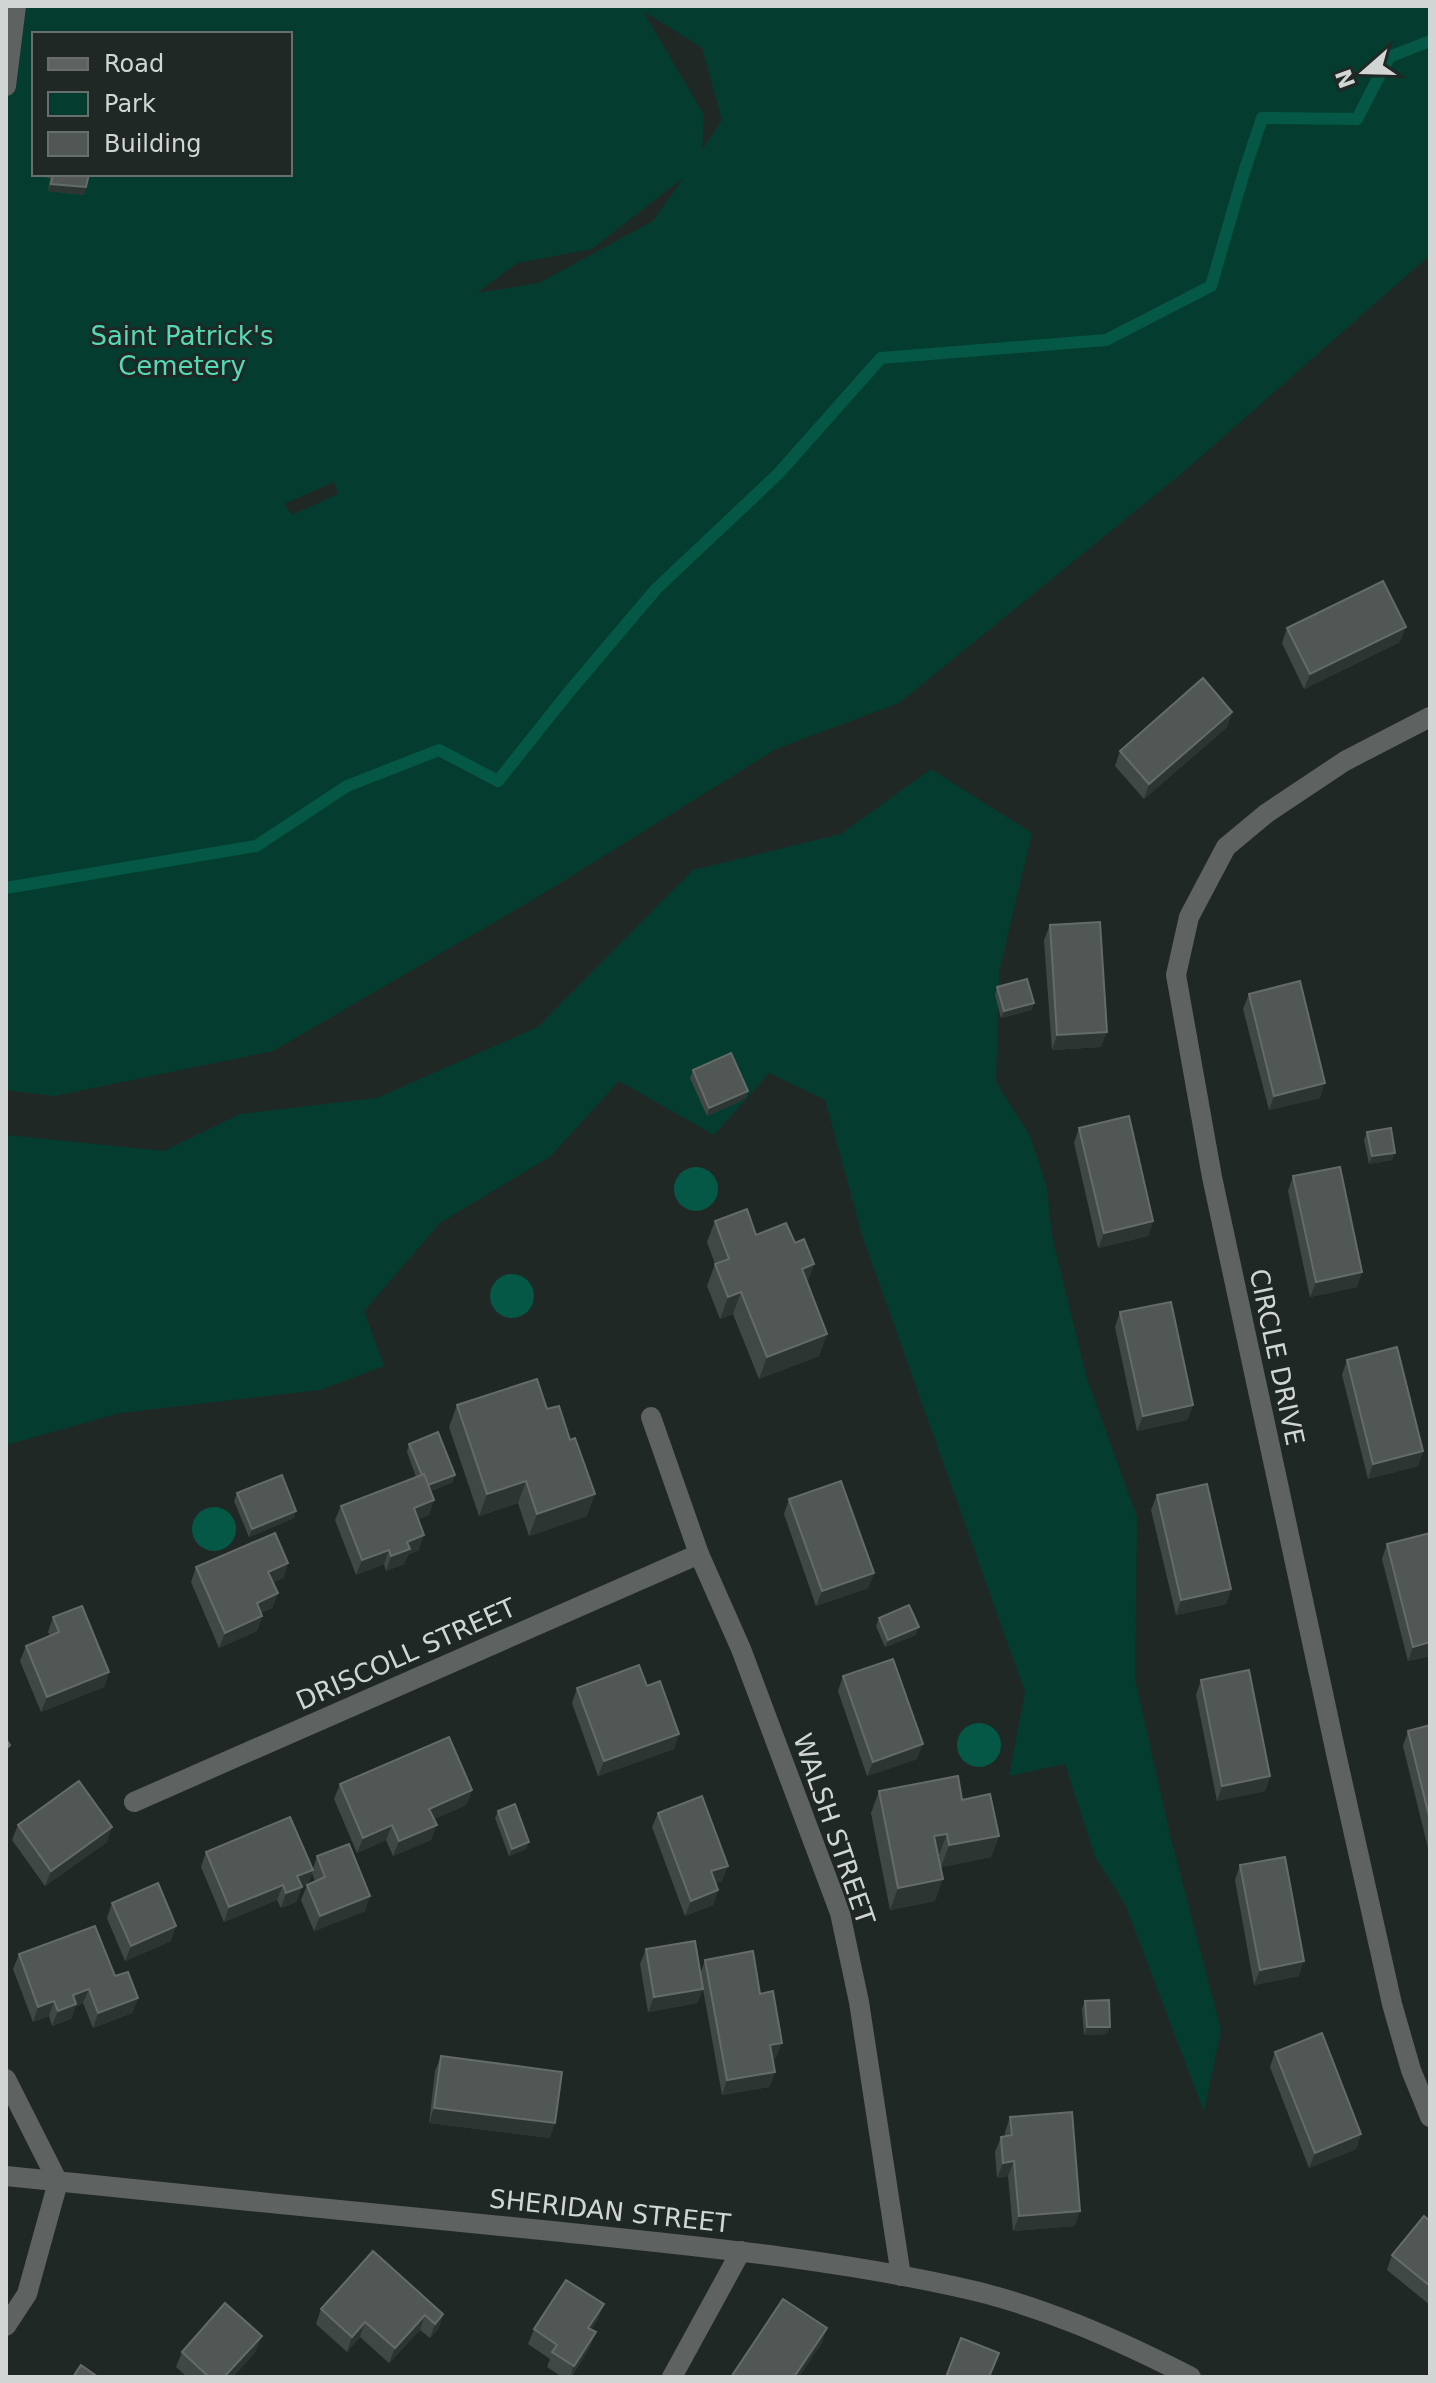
<svg xmlns="http://www.w3.org/2000/svg" width="1436" height="2383" font-family="'DejaVu Sans',sans-serif">
<style>
.green{fill:#043d2f;fill-rule:evenodd}
.water{fill:#045845}
.lines{fill:none;stroke-linecap:round;stroke-linejoin:round}
.stream{stroke:#045845;stroke-width:12}
.service{stroke:#5e6260;stroke-width:20}
.minor{stroke:#5e6260;stroke-width:20}
.tertiary{stroke:#5e6260;stroke-width:20}
.wall{fill:#404845;fill-rule:evenodd}
.shaded-wall{fill:#2d3532}
.building{fill:#505754;stroke:#646b68;stroke-width:2}
.labels{text-anchor:middle;dominant-baseline:central;stroke-width:6;stroke-linejoin:round;paint-order:stroke}
.park-label{font-size:26px;fill:#55dab5;stroke:#202825}
.street-label{font-size:26px;fill:#d1d6d5;stroke:#202825}
</style>
<rect width="100%" height="100%" fill="#202825"/>
<g class="green">
<path d="M6 6H1430V255L1181 474 899 703 776 749 541 895 273 1051 54 1096 6 1090ZM643 11 702 48 722 120 702 150 704 115ZM34 34H290V174H34ZM684 177 653 221 539 283 477 293 517 263 592 249ZM334 482 338 494 292 515 284 504Z"/>
<path d="M931 769 1032 833 999 972 996 1082 1031 1138 1047 1189 1052 1236 1087 1379 1137 1517 1135 1680 1171 1839 1221 2030 1204 2112 1125 1904 1095 1857 1065 1764 1009 1776 1025 1692 863 1238 825 1100 769 1073 714 1135 619 1081 551 1156 440 1223 364 1311 384 1366 320 1390 120 1413 6 1445V1135L164 1151 240 1114 377 1098 538 1027 693 870 841 834Z"/>
</g>
<g class="water">
<circle cx="696" cy="1189" r="22"/>
<circle cx="512" cy="1296" r="22"/>
<circle cx="214" cy="1529" r="22"/>
<circle cx="979" cy="1745" r="22"/>
</g>
<g class="lines">
<path class="stream" d="M6 888 256 846 347 786 439 750 498 781 568 693 656 589 778 474 881 358 1106 340 1211 286 1244 172 1262 118 1357 119 1389 57 1430 41"/>
<path class="service" d="M6 86 16 6"/>
<g class="minor">
<path d="M1430 717 1345 761 1267 813 1226 847 1189 917 1176 975 1212 1177 1337 1758 1392 2004 1411 2070 1430 2117"/>
<path d="M651 1417 699 1554 741 1649 840 1913 859 2002 901 2276"/>
<path d="M134 1802 699 1554"/>
<path d="M6 2079 58 2182 27 2294 6 2326"/>
<path d="M672 2377 741 2251"/>
</g>
<path class="tertiary" d="M6 2176C191 2196 377 2213 562 2232 693 2246 825 2258 953 2286 1036 2303 1117 2339 1191 2377"/>
</g>
<g class="wall">
<path d="M35 174H89L84 195 48 191 50 178 35 175Z"/>
<path d="M1287 628 1400 642 1304 689 1282 643Z"/>
<path d="M1232 712 1227 727 1144 799 1115 766 1120 751Z"/>
<path d="M1050 925 1101 1047 1052 1050 1044 940Z"/>
<path d="M997 987 1034 1003 1031 1010 1001 1018 995 995Z"/>
<path d="M1249 994 1320 1098 1269 1110 1243 1009Z"/>
<path d="M693 1070 748 1091 745 1099 707 1116 690 1078Z"/>
<path d="M1079 1128 1153 1221 1148 1236 1098 1248 1074 1143Z"/>
<path d="M1367 1132 1392 1160 1369 1164 1364 1140Z"/>
<path d="M1293 1176 1357 1287 1310 1297 1288 1191Z"/>
<path d="M715 1221 756 1235 795 1243 814 1264 807 1283 827 1334 819 1356 759 1379 733 1314 720 1319 707 1286 715 1264 707 1242Z"/>
<path d="M1120 1312 1193 1405 1187 1420 1137 1431 1115 1327Z"/>
<path d="M1347 1360 1423 1451 1418 1466 1368 1479 1342 1375Z"/>
<path d="M457 1405 587 1516 529 1536 518 1503 479 1516 449 1427Z"/>
<path d="M409 1444 453 1482 431 1491 429 1515 418 1519 419 1550 408 1555 404 1564 386 1571 384 1564 356 1575 335 1520 341 1506 416 1477 407 1452Z"/>
<path d="M237 1493 294 1518 249 1537 234 1501Z"/>
<path d="M1157 1495 1231 1589 1226 1604 1176 1615 1151 1510Z"/>
<path d="M789 1499 874 1573 868 1588 816 1606 784 1514Z"/>
<path d="M1387 1544 1430 1656 1408 1661 1382 1559Z"/>
<path d="M288 1563 283 1578 273 1582 278 1593 272 1608 261 1613 262 1616 257 1631 219 1648 191 1582 196 1567Z"/>
<path d="M53 1617 109 1672 104 1687 41 1712 20 1661 26 1646 50 1636 48 1632Z"/>
<path d="M879 1618 916 1635 885 1647 876 1626Z"/>
<path d="M843 1676 917 1759 867 1776 838 1691Z"/>
<path d="M1201 1680 1270 1776 1265 1791 1217 1801 1196 1695Z"/>
<path d="M577 1688 674 1749 598 1776 572 1703Z"/>
<path d="M1430 1725V1851L1429 1852 1403 1746 1408 1731Z"/>
<path d="M340 1784 472 1790 466 1805 434 1819 431 1840 393 1856 386 1840 357 1853 334 1799Z"/>
<path d="M879 1791 962 1800 999 1836 991 1857 941 1867 939 1855 938 1856 935 1901 890 1910 871 1813Z"/>
<path d="M498 1811 526 1849 509 1856 495 1818Z"/>
<path d="M658 1813 722 1881 716 1883 718 1890 713 1905 685 1916 652 1827Z"/>
<path d="M18 1825 107 1842 45 1886 12 1840Z"/>
<path d="M206 1852 313 1869 317 1856 365 1911 314 1931 301 1900 307 1885 302 1887 296 1902 281 1908 277 1900 224 1922 201 1867ZM312 1873 315 1881 308 1884Z"/>
<path d="M1240 1865 1299 1976 1254 1985 1235 1880Z"/>
<path d="M112 1903 171 1941 125 1961 107 1918Z"/>
<path d="M646 1949 700 1974 705 1960 760 1994 776 2058 772 2059 775 2072 769 2087 722 2095 703 1989 697 2003 648 2012 640 1964Z"/>
<path d="M19 1954 115 1976 138 1998 132 2013 93 2028 83 2003 75 2007 71 2019 52 2026 49 2016 33 2022 13 1969Z"/>
<path d="M1085 2001 1107 2034 1084 2035 1082 2009Z"/>
<path d="M1275 2052 1361 2134 1356 2149 1309 2168 1270 2067Z"/>
<path d="M441 2056 550 2138 429 2123 435 2071Z"/>
<path d="M1010 2117 1075 2226 1013 2231 1008 2176 997 2178 995 2152 1001 2137 1005 2136V2132Z"/>
<path d="M1430 2221V2305L1387 2270 1392 2255Z"/>
<path d="M321 2309 443 2314 438 2329 430 2338 420 2330 389 2363 360 2337 347 2352 316 2324Z"/>
<path d="M598 2319 591 2330 590 2347 571 2377H562L547 2367 550 2359 528 2344 534 2329Z"/>
<path d="M256 2351 233 2377H187L176 2367 182 2352Z"/>
</g>
<g class="shaded-wall">
<path d="M51 184 86 187 84 195 48 191Z"/>
<path d="M1406 627 1400 642 1304 689 1310 674Z"/>
<path d="M1232 712 1227 727 1144 799 1149 784Z"/>
<path d="M1034 1003 1031 1010 1001 1018 1004 1011Z"/>
<path d="M1107 1032 1101 1047 1052 1050 1057 1035Z"/>
<path d="M1325 1083 1320 1098 1269 1110 1274 1096Z"/>
<path d="M748 1091 745 1099 707 1116 709 1108Z"/>
<path d="M1395 1153 1392 1160 1369 1164 1372 1156Z"/>
<path d="M1153 1221 1148 1236 1098 1248 1104 1233Z"/>
<path d="M814 1264 806 1286 802 1269Z"/>
<path d="M1362 1272 1357 1287 1310 1297 1316 1282Z"/>
<path d="M741 1292 733 1314 720 1319 728 1297Z"/>
<path d="M827 1334 819 1356 759 1379 767 1357Z"/>
<path d="M1193 1405 1187 1420 1137 1431 1143 1416Z"/>
<path d="M1423 1451 1418 1466 1368 1479 1373 1464Z"/>
<path d="M455 1475 453 1482 423 1494 426 1486Z"/>
<path d="M526 1481 518 1503 479 1516 487 1494Z"/>
<path d="M595 1494 587 1516 529 1536 537 1514Z"/>
<path d="M434 1500 429 1515 409 1523 414 1508Z"/>
<path d="M296 1511 294 1518 249 1537 252 1529Z"/>
<path d="M424 1535 419 1550 408 1555 404 1564 386 1571 391 1556 407 1542Z"/>
<path d="M389 1550 384 1564 356 1575 362 1560Z"/>
<path d="M288 1563 283 1578 263 1587 268 1572Z"/>
<path d="M874 1573 868 1588 816 1606 822 1591Z"/>
<path d="M1231 1589 1226 1604 1176 1615 1181 1600Z"/>
<path d="M278 1593 272 1608 251 1618 257 1603Z"/>
<path d="M262 1616 257 1631 219 1648 225 1633Z"/>
<path d="M919 1627 916 1635 885 1647 888 1640Z"/>
<path d="M1430 1642V1656L1408 1661 1413 1647Z"/>
<path d="M109 1672 104 1687 41 1712 47 1697Z"/>
<path d="M679 1734 674 1749 598 1776 604 1761Z"/>
<path d="M923 1744 917 1759 867 1776 873 1762Z"/>
<path d="M1270 1776 1265 1791 1217 1801 1222 1786Z"/>
<path d="M472 1790 466 1805 424 1823 429 1809Z"/>
<path d="M392 1825 386 1840 357 1853 363 1838Z"/>
<path d="M437 1825 431 1840 393 1856 399 1841Z"/>
<path d="M112 1827 107 1842 45 1886 51 1871Z"/>
<path d="M947 1834 939 1855 926 1858 934 1836Z"/>
<path d="M999 1836 991 1857 941 1867 949 1845Z"/>
<path d="M529 1842 526 1849 509 1856 512 1849Z"/>
<path d="M728 1866 722 1881 706 1886 711 1871Z"/>
<path d="M313 1870 308 1885 302 1887 296 1902 281 1908 286 1893 297 1876Z"/>
<path d="M943 1879 935 1901 890 1910 898 1888Z"/>
<path d="M283 1885 277 1900 224 1922 229 1907Z"/>
<path d="M718 1890 713 1905 685 1916 691 1901Z"/>
<path d="M370 1896 365 1911 314 1931 320 1916Z"/>
<path d="M176 1926 171 1941 125 1961 131 1946Z"/>
<path d="M1304 1961 1299 1976 1254 1985 1260 1970Z"/>
<path d="M89 1989 83 2003 75 2007 71 2019 52 2026 58 2011 73 1995Z"/>
<path d="M703 1989 697 2003 648 2012 654 1997Z"/>
<path d="M138 1998 132 2013 93 2028 98 2013Z"/>
<path d="M54 2001 49 2016 33 2022 38 2007Z"/>
<path d="M1087 2027H1110L1107 2034 1084 2035Z"/>
<path d="M782 2043 776 2058 764 2060 770 2045Z"/>
<path d="M775 2072 769 2087 722 2095 727 2080Z"/>
<path d="M434 2108 555 2123 550 2138 429 2123Z"/>
<path d="M1361 2134 1356 2149 1309 2168 1315 2153Z"/>
<path d="M1014 2161 1008 2176 997 2178 1003 2163Z"/>
<path d="M1080 2211 1075 2226 1013 2231 1019 2216Z"/>
<path d="M604 2304 598 2319 583 2343 588 2328Z"/>
<path d="M443 2314 438 2329 430 2338 435 2324Z"/>
<path d="M425 2315 420 2330 389 2363 395 2348Z"/>
<path d="M365 2322 360 2337 347 2352 352 2337Z"/>
<path d="M827 2328 822 2343 799 2377H794Z"/>
<path d="M596 2332 590 2347 570 2377 574 2366Z"/>
<path d="M262 2336 256 2351 233 2377H224Z"/>
</g>
<g class="building">
<path d="M53 174H89L86 187 51 184Z"/>
<path d="M1383 581 1406 627 1310 674 1287 628Z"/>
<path d="M1203 678 1232 712 1149 784 1120 751Z"/>
<path d="M1100 922 1107 1032 1057 1035 1050 925Z"/>
<path d="M1027 979 1034 1003 1004 1011 997 987Z"/>
<path d="M1300 981 1325 1083 1274 1096 1249 994Z"/>
<path d="M731 1053 748 1091 709 1108 693 1070Z"/>
<path d="M1129 1116 1153 1221 1104 1233 1079 1128Z"/>
<path d="M1391 1128 1395 1153 1372 1156 1367 1132Z"/>
<path d="M1340 1167 1362 1272 1316 1282 1293 1176Z"/>
<path d="M747 1209 756 1235 786 1223 795 1243 804 1239 814 1264 802 1269 827 1334 767 1357 741 1292 728 1297 715 1264 729 1259 715 1221Z"/>
<path d="M1171 1302 1193 1405 1143 1416 1120 1312Z"/>
<path d="M1397 1347 1423 1451 1373 1464 1347 1360Z"/>
<path d="M537 1379 547 1409 559 1406 570 1440 575 1438 595 1494 537 1514 526 1481 487 1494 457 1405Z"/>
<path d="M438 1432 455 1475 428 1485 424 1474 422 1475 409 1444Z"/>
<path d="M424 1474 434 1500 414 1508 424 1535 407 1542 410 1549 391 1556 389 1550 362 1560 341 1506Z"/>
<path d="M282 1475 296 1511 252 1529 237 1493Z"/>
<path d="M841 1481 874 1573 822 1591 789 1499Z"/>
<path d="M1207 1484 1231 1589 1181 1600 1157 1495Z"/>
<path d="M275 1533 288 1563 268 1572 278 1593 257 1603 262 1616 225 1633 196 1567Z"/>
<path d="M1430 1533V1642L1413 1647 1387 1544Z"/>
<path d="M909 1605 919 1627 888 1640 879 1618Z"/>
<path d="M82 1606 109 1672 47 1697 26 1646 59 1632 53 1617Z"/>
<path d="M893 1659 923 1744 873 1762 843 1676Z"/>
<path d="M639 1665 647 1686 660 1681 679 1734 604 1761 577 1688Z"/>
<path d="M1249 1670 1270 1776 1222 1786 1201 1680Z"/>
<path d="M1430 1725V1820L1408 1731Z"/>
<path d="M449 1737 472 1790 429 1809 437 1825 399 1841 392 1825 363 1838 340 1784Z"/>
<path d="M6 1739 10 1745 6 1749Z"/>
<path d="M958 1776 962 1800 990 1794 999 1836 949 1845 947 1834 934 1836 943 1879 898 1888 879 1791Z"/>
<path d="M79 1781 112 1827 51 1871 18 1825Z"/>
<path d="M702 1796 728 1866 711 1871 718 1890 691 1901 658 1813Z"/>
<path d="M515 1804 529 1842 512 1849 498 1811Z"/>
<path d="M290 1817 313 1870 297 1876 302 1887 286 1893 283 1885 229 1907 206 1852Z"/>
<path d="M349 1844 370 1896 320 1916 307 1885 325 1877 317 1856Z"/>
<path d="M1285 1857 1304 1961 1260 1970 1240 1865Z"/>
<path d="M158 1883 176 1926 131 1946 112 1903Z"/>
<path d="M95 1926 115 1976 128 1972 138 1998 98 2013 89 1989 73 1995 76 2004 58 2011 54 2001 38 2007 19 1954Z"/>
<path d="M695 1941 703 1989 654 1997 646 1949Z"/>
<path d="M753 1951 760 1994 773 1991 782 2043 770 2045 775 2072 727 2080 705 1960Z"/>
<path d="M1109 2000 1110 2027H1087L1085 2001Z"/>
<path d="M1322 2033 1361 2134 1315 2153 1275 2052Z"/>
<path d="M441 2056 562 2072 555 2123 434 2108Z"/>
<path d="M1072 2112 1080 2211 1019 2216 1014 2161 1003 2163 1001 2137 1012 2135 1010 2117Z"/>
<path d="M1424 2216 1430 2221V2286L1392 2255Z"/>
<path d="M373 2251 443 2314 435 2324 425 2315 395 2348 365 2322 352 2337 321 2309Z"/>
<path d="M566 2280 604 2304 588 2328 596 2332 574 2366 552 2352 557 2345 534 2329Z"/>
<path d="M783 2299 827 2328 794 2377H731Z"/>
<path d="M225 2303 262 2336 224 2377H209L182 2352Z"/>
<path d="M961 2338 999 2353 989 2377H946Z"/>
<path d="M81 2365 98 2377H73Z"/>
</g>
<g class="labels">
<g class="park-label">
<text x="182" y="336">Saint Patrick's<tspan x="182" dy="30">Cemetery</tspan></text>
</g>
<g class="street-label">
<text transform="translate(1277 1357) rotate(78)">CIRCLE DRIVE</text>
<text transform="translate(406 1654) rotate(-24)">DRISCOLL STREET</text>
<text transform="translate(834 1829) rotate(71)">WALSH STREET</text>
<text transform="translate(610 2211) rotate(6)">SHERIDAN STREET</text>
</g>
</g>
<rect width="1436" height="2383" fill="none" stroke="#d1d6d5" stroke-width="16"/>
<rect x="32" y="32" width="260" height="144" fill="#202825" stroke="#676e6b" stroke-width="2"/>
<rect x="48" y="58" width="40" height="12" fill="#5e6260" stroke="#676e6b" stroke-width="2"/>
<text x="104" y="72" font-size="24" fill="#d1d6d5">Road</text>
<rect x="48" y="92" width="40" height="24" fill="#043d2f" stroke="#676e6b" stroke-width="2"/>
<text x="104" y="112" font-size="24" fill="#d1d6d5">Park</text>
<rect x="48" y="132" width="40" height="24" fill="#505754" stroke="#676e6b" stroke-width="2"/>
<text x="104" y="152" font-size="24" fill="#d1d6d5">Building</text>
<g transform="translate(1364 72) rotate(250)" stroke="#202825" stroke-width="6" paint-order="stroke">
<path d="M0-6L14 30L0 20L-14 30Z" fill="#d1d6d5"/>
<text y="-12" font-size="22" font-weight="bold" text-anchor="middle" fill="#d1d6d5">N</text>
</g>
</svg>
